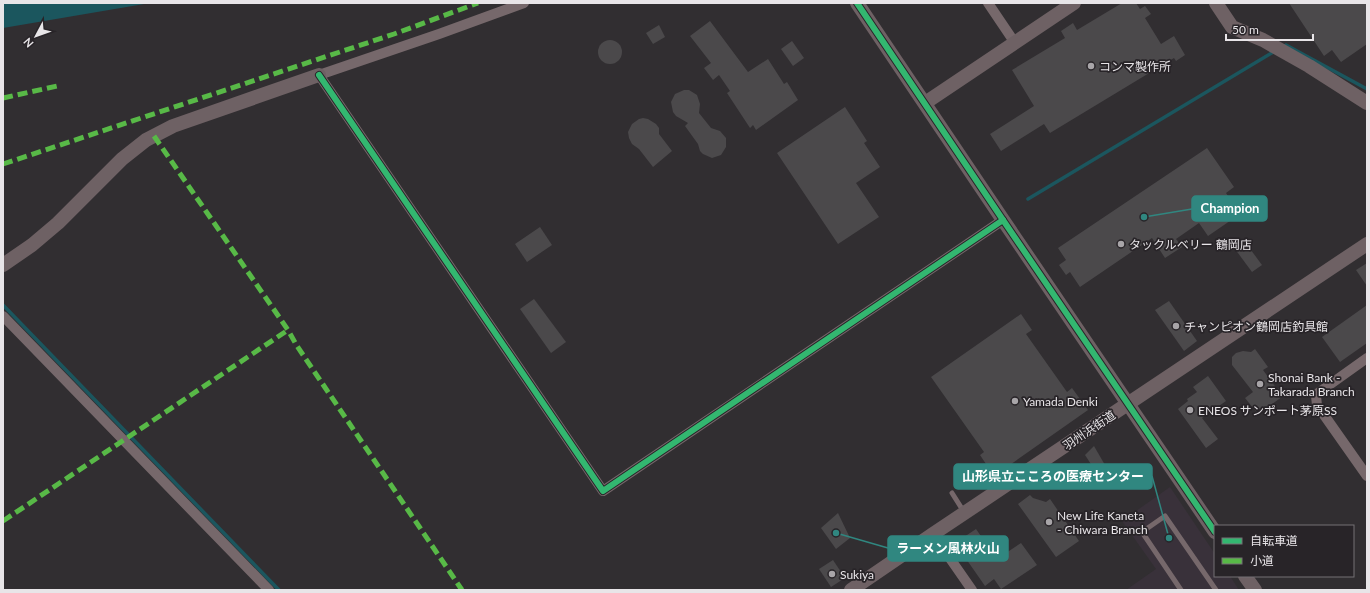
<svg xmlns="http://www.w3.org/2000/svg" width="1370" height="593" font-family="Lato,'Noto Sans JP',sans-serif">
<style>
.built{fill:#39313a}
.water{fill:#1b565e}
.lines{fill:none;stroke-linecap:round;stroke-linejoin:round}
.stream{stroke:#1b565e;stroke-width:3.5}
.building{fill:#4b494b}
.lane{stroke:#76686b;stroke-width:5}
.street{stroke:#76686b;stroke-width:10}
.secondary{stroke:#6e6164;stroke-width:14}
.quiet{stroke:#58b947;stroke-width:5;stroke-dasharray:10 5;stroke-linecap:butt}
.cycleway-casing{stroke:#282428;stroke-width:8}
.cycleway{stroke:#33b770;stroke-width:6}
.poi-dot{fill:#a8a5a8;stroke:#282428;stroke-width:1.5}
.labels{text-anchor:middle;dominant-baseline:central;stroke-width:3.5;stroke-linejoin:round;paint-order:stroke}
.poi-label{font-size:12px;fill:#e8e5e8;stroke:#282428;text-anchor:start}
.street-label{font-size:12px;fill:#e8e5e8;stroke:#282428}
.leader{fill:none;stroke:#308780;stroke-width:1.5}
.callout-dot{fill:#308780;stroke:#282428;stroke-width:1.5}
.callout{fill:#308780;stroke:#308780;stroke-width:1.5}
.callout-label{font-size:13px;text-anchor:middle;font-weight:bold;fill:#fff}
</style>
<rect width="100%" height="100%" fill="#312e31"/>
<path class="built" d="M1170 487 1215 554V576H1230L1239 590H1126L1156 569 1122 521Z"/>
<path class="water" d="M3 3H150L3 28Z"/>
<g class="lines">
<g class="stream">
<path d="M1282 47 1286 45 1367 89"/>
<path d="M1028 199 1275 51"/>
<path d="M3 305 279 590"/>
</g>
</g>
<g class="building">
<path d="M1122 3H1136L1140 9 1145 6 1151 14 1145 18 1161 44 1174 36 1185 55 1176 61 1174 58 1050 133 1044 124 1001 151 990 134 1034 106 1012 70 1065 38 1061 31 1073 23 1077 30Z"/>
<path d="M1289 3H1367V44L1341 62 1332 50 1324 56Z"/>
<path d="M710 21 748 72 768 59 784 84 787 82 798 100 756 130 753 125 750 128 727 93 730 91 719 75 713 80 704 68 711 63 690 36Z"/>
<path d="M659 25 665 37 653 44 646 33Z"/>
<circle cx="610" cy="52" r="12"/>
<path d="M792 41 804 58 793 66 781 49Z"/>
<path d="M684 90H689L697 95 700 104 699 113 711 128 720 131 726 138V147L721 155 712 158 703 154 700 151 698 144 685 126 688 123 676 116 673 112 671 102 675 94Z"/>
<path d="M845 107 867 141 864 143 880 167 856 183 879 217 838 244 777 153Z"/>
<path d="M643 118 648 119 656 124 659 128V134L672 151 653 167 639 149 632 144 629 138 628 132 632 124 639 119Z"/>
<path d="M1207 148 1234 187 1226 193 1240 214 1208 236 1199 223 1176 239 1182 247 1165 258 1152 238 1080 287 1070 272 1066 275 1059 265 1066 260 1058 248Z"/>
<path d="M540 227 552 245 527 262 515 244Z"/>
<path d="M1245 242 1262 265 1252 272 1235 249Z"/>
<path d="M1367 263V286L1356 270Z"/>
<path d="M534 299 566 342 551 353 520 309Z"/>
<path d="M1169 301 1197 341 1184 351 1155 310Z"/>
<path d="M1367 305V343L1340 362 1322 337Z"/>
<path d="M1021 314 1032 330 1026 334 1067 392 1072 388 1088 410 994 476 980 455 984 452 931 377Z"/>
<path d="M1255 349 1268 367 1263 370 1277 389 1281 387 1286 394 1258 414 1245 398 1253 392 1232 365V357L1236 353 1243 351 1251 352Z"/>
<path d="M1208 376 1226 401 1202 418 1218 439 1206 448 1178 409 1188 401 1187 399 1197 392 1193 387Z"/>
<path d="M1094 446 1109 472 1100 478 1085 455Z"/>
<path d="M1030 495 1033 498 1046 502 1050 499 1079 541 1056 557 1018 504Z"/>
<path d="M838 513 850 538 836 549 821 528Z"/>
<path d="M976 529 997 559 1021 543 1037 565 1001 589 994 579 985 586 955 543Z"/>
<path d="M833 560 845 578 831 587 819 569Z"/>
</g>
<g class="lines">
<g class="lane">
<path d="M952 493 964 512"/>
<path d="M1181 590 1142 532 1165 516 1216 590"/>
</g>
<g class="street">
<path d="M524 3 439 34 319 75 603 491 1003 220"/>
<path d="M988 3 1015 43"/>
<path d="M3 316 269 590"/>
<path d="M1367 358 1318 393 1316 396 1317 405 1367 476"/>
<path d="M933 534 972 590"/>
</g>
<g class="secondary">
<path d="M857 3 1003 220 1215 532"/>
<path d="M1216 3 1232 27 1263 40 1309 66 1367 103"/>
<path d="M925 103 1074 3"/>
<path d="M3 265 32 245 58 223 122 159 146 140 173 126 319 75"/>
<path d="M1245 576 1255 590"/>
<path d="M851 590 933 534 1367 244"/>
</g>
<g class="quiet">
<path d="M3 98 57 86"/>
<path d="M154 136 288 330 297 346 462 590"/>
<path d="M3 164 394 34 478 3"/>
<path d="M3 521 288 330"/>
</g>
<defs>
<g id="cycleway">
<path d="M857 3 1003 220 1215 532"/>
<path d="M319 75 603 491 1003 220"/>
</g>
</defs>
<use href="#cycleway" class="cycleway-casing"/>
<use href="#cycleway" class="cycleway"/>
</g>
<g class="poi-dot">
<circle cx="1091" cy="66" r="4"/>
<circle cx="1121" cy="244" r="4"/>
<circle cx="1176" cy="326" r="4"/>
<circle cx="1260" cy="384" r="4"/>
<circle cx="1015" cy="401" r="4"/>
<circle cx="1190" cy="410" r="4"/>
<circle cx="1049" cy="522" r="4"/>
<circle cx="832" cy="574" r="4"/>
</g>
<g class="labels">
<g class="poi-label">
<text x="1099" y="66">コンマ製作所</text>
<text x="1129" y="244">タックルベリー 鶴岡店</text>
<text x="1184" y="326">チャンピオン鶴岡店釣具館</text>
<text x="1268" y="377">Shonai Bank -<tspan x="1268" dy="14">Takarada Branch</tspan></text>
<text x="1023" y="401">Yamada Denki</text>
<text x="1198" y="410">ENEOS サンポート茅原SS</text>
<text x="1057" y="515">New Life Kaneta<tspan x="1057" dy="14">- Chiwara Branch</tspan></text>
<text x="840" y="574">Sukiya</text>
</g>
<g class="street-label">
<text transform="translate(1089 430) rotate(-34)">羽州浜街道</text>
</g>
</g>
<path class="leader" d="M1144 217L1192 209M1169 538L1152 476M836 533L888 548"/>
<g class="callout-dot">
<circle cx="1144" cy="217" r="4"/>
<circle cx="1169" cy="538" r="4"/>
<circle cx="836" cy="533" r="4"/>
</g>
<g class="callout">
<rect x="1192" y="196" width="75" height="25" rx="4"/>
<rect x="954" y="464" width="198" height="25" rx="4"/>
<rect x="888" y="536" width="120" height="25" rx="4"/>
</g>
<g class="callout-label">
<text x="1230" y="213">Champion</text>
<text x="1053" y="481">山形県立こころの医療センター</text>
<text x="948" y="553">ラーメン風林火山</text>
</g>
<rect width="1370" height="593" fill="none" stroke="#e8e5e8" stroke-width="8"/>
<rect x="1214" y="525" width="140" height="52" fill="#282428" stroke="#757175"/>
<rect x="1222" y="538" width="20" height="6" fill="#33b770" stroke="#757175"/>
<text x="1250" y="545" font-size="12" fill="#e8e5e8">自転車道</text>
<rect x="1222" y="558" width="20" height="6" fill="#58b947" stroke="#757175"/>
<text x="1250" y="565" font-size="12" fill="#e8e5e8">小道</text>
<g transform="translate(36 36) rotate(229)" stroke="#282428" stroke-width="3" paint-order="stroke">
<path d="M0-3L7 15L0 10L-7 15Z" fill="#e8e5e8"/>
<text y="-6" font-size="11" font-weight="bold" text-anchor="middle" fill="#e8e5e8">N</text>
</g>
<path d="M1226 34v6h87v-6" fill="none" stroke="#e8e5e8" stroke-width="2"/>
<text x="1232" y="34" font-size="12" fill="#e8e5e8" stroke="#282428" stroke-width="3" paint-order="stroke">50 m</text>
</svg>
